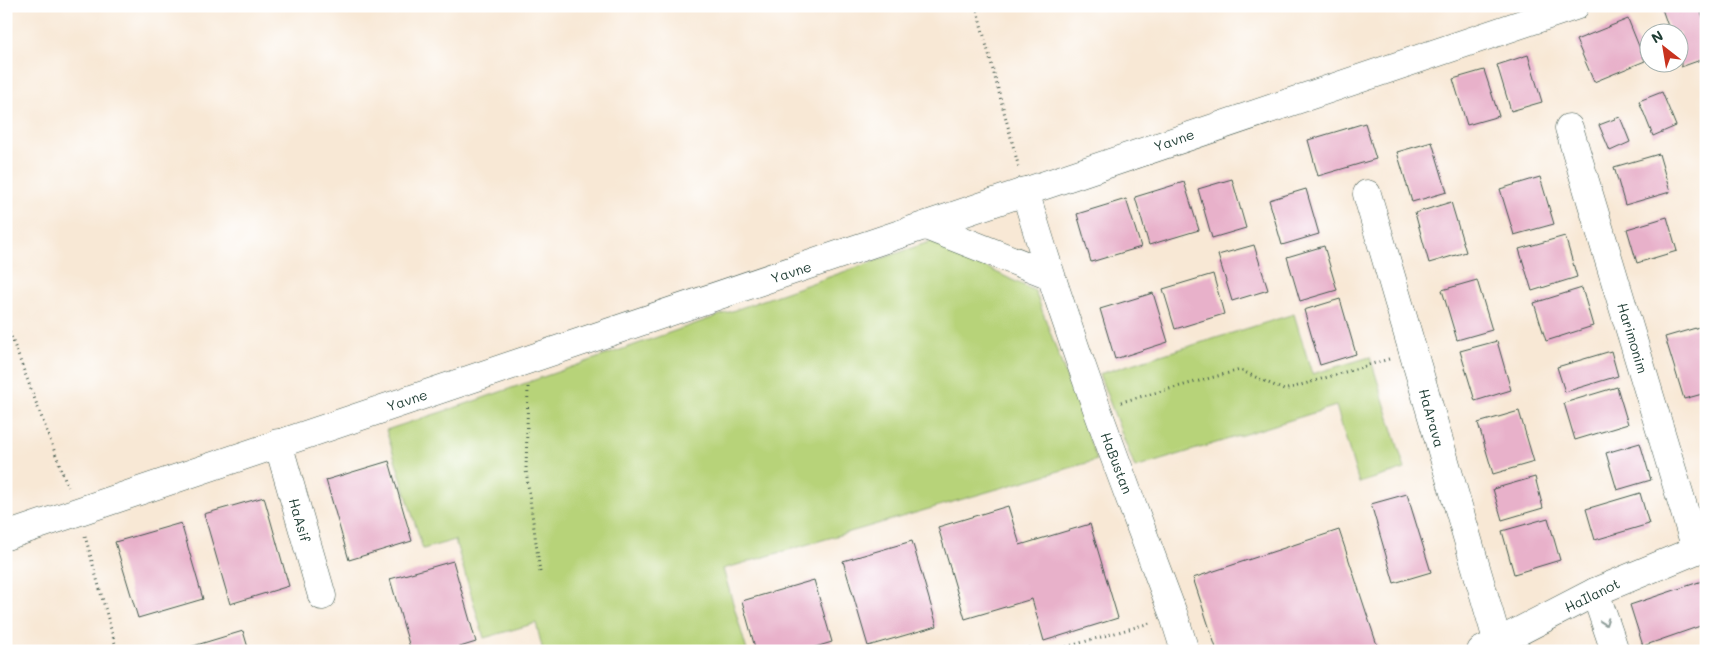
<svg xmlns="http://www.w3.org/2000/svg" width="1712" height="657" font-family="Mali,sans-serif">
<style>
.green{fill:#b7d379;stroke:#6b8856}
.building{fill:#e8b1ca}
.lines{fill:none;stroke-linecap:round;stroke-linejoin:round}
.minor-casing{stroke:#40574c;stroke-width:29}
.path{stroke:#40574c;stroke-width:3;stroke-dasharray:1 4;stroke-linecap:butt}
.minor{stroke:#fff;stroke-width:28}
.oneway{stroke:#8f9e9a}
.labels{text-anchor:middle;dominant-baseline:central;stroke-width:4;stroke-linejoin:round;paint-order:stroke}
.street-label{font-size:14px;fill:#1f3d34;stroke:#fff}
</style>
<rect width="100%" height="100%" fill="#fff"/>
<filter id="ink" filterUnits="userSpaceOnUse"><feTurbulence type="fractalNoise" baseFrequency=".02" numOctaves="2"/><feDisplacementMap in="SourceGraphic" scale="10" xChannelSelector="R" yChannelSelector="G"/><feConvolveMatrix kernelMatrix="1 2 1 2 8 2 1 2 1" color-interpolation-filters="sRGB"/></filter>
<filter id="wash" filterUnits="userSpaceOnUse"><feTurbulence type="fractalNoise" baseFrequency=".0096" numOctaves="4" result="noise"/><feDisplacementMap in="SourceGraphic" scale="20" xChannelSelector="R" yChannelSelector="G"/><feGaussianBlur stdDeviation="1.12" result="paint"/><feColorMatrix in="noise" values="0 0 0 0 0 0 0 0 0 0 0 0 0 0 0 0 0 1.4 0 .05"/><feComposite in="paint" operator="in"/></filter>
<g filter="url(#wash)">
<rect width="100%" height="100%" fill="#f8e8d5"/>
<g class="green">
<path d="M932 241 1035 291 1097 460 723 569 747 651H543L536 623 484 638 455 540 423 549 386 430 463 405Z"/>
<path d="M1294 314 1312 374 1370 357 1405 469 1359 483 1336 406 1135 468 1099 374Z"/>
</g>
<g id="blocks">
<g class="building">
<path d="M1661 6H1699L1706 26V58L1681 67 1680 32H1670Z"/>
<path d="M1628 19 1645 61 1594 82 1576 40Z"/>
<path d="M1528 55 1542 102 1511 111 1497 65Z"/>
<path d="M1484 70 1499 116 1467 125 1453 79Z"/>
<path d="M1662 92 1676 126 1653 136 1639 101Z"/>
<path d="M1620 117 1630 142 1610 151 1599 125Z"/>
<path d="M1365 123 1376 159 1318 176 1308 140Z"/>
<path d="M1432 142 1447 192 1412 202 1397 152Z"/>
<path d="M1659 154 1670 192 1625 205 1614 167Z"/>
<path d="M1540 177 1554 224 1514 235 1500 189Z"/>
<path d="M1232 179 1246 228 1212 238 1198 189Z"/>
<path d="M1184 182 1199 230 1149 245 1135 197Z"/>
<path d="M1306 189 1319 234 1282 245 1269 200Z"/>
<path d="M1126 199 1141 247 1091 262 1077 214Z"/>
<path d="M1451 202 1466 252 1429 263 1415 213Z"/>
<path d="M1667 217 1677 251 1637 263 1627 229Z"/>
<path d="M1565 236 1577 277 1532 291 1519 249Z"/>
<path d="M1254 245 1268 290 1232 301 1218 255Z"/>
<path d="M1324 246 1337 290 1300 301 1287 257Z"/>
<path d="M1213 274 1224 314 1175 329 1163 289Z"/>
<path d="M1477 280 1492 330 1457 340 1442 290Z"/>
<path d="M1582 288 1593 326 1546 341 1534 303Z"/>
<path d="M1153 293 1168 342 1115 359 1100 309Z"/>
<path d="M1340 299 1356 354 1320 365 1304 310Z"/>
<path d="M1706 325V393L1684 399 1665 337Z"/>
<path d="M1497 341 1511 390 1475 401 1460 351Z"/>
<path d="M1611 351 1618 376 1565 392 1557 367Z"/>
<path d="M1617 387 1628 424 1575 440 1564 403Z"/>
<path d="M1519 411 1534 462 1493 474 1478 423Z"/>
<path d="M1640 443 1651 480 1617 490 1606 453Z"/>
<path d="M389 461 412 541 349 560 326 480Z"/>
<path d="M1535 477 1543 508 1502 520 1493 489Z"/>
<path d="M1640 493 1649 524 1595 540 1586 509Z"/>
<path d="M1407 494 1431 572 1394 583 1371 504Z"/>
<path d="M264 497 289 586 230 604 204 514Z"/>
<path d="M1008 506 1020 545 1090 524 1118 618 1044 641 1032 599 965 619 938 527Z"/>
<path d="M1548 518 1560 560 1514 574 1502 531Z"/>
<path d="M181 523 203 599 138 618 115 542Z"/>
<path d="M1339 530 1379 651H1217L1193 578Z"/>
<path d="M912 541 937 626 868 646 843 561Z"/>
<path d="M453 561 476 642 447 651H411L390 579Z"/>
<path d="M814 580 832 642 802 651H756L742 601Z"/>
<path d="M1705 580 1706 624 1643 646 1630 605Z"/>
<path d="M243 631 249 651H180V650Z"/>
</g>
</g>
</g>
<g filter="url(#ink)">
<use href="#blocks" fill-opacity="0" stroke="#40574c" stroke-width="1"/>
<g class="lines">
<defs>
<g id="minor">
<path d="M1569 128 1696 549"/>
<path d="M1025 191C1067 335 1121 475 1174 616L1185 651"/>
<path d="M1367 194 1498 643"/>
<path d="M926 226 1050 275"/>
<path d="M278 443 322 596"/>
<path d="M6 536 1575 6"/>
<path d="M1595 592 1615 651"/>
<path d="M1481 651 1595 592 1706 546"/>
</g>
</defs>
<use href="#minor" class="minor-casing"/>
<g class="path">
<path d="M976 6 1019 168"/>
<path d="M6 323 68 487"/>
<path d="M528 387 526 470 540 572"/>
<path d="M1121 402 1240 370 1284 390 1389 359"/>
<path d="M85 536 117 651"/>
<path d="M677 651 692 647 694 651"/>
<path d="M1020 651 1033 647 1034 651"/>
<path d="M1052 651 1150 623"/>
</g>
<use href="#minor" class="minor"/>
</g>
<defs><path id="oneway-chevron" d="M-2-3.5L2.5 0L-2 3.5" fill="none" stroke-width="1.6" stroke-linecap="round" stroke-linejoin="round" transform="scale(1.25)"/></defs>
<use class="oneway" href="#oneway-chevron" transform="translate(1605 622) rotate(71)"/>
</g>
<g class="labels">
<g class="street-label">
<text transform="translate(1174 140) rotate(-19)">Yavne</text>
<text transform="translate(791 272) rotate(-18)">Yavne</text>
<text transform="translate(1633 338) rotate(73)">Harimonim</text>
<text transform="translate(407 400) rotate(-18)">Yavne</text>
<text transform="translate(1432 418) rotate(74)">HaArava</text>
<text transform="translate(1117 463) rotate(69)">HaBustan</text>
<text transform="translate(300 520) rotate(74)">HaAsif</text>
<text transform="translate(1592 595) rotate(-26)">HaIlanot</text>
</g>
</g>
<rect width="1712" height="657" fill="none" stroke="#fff" stroke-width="25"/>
<g transform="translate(1664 48) rotate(329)"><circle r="24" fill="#ffffff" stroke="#a5b1ae"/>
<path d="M0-4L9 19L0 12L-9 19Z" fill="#c8321e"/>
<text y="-8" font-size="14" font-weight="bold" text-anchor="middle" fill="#1f3d34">N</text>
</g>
</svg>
